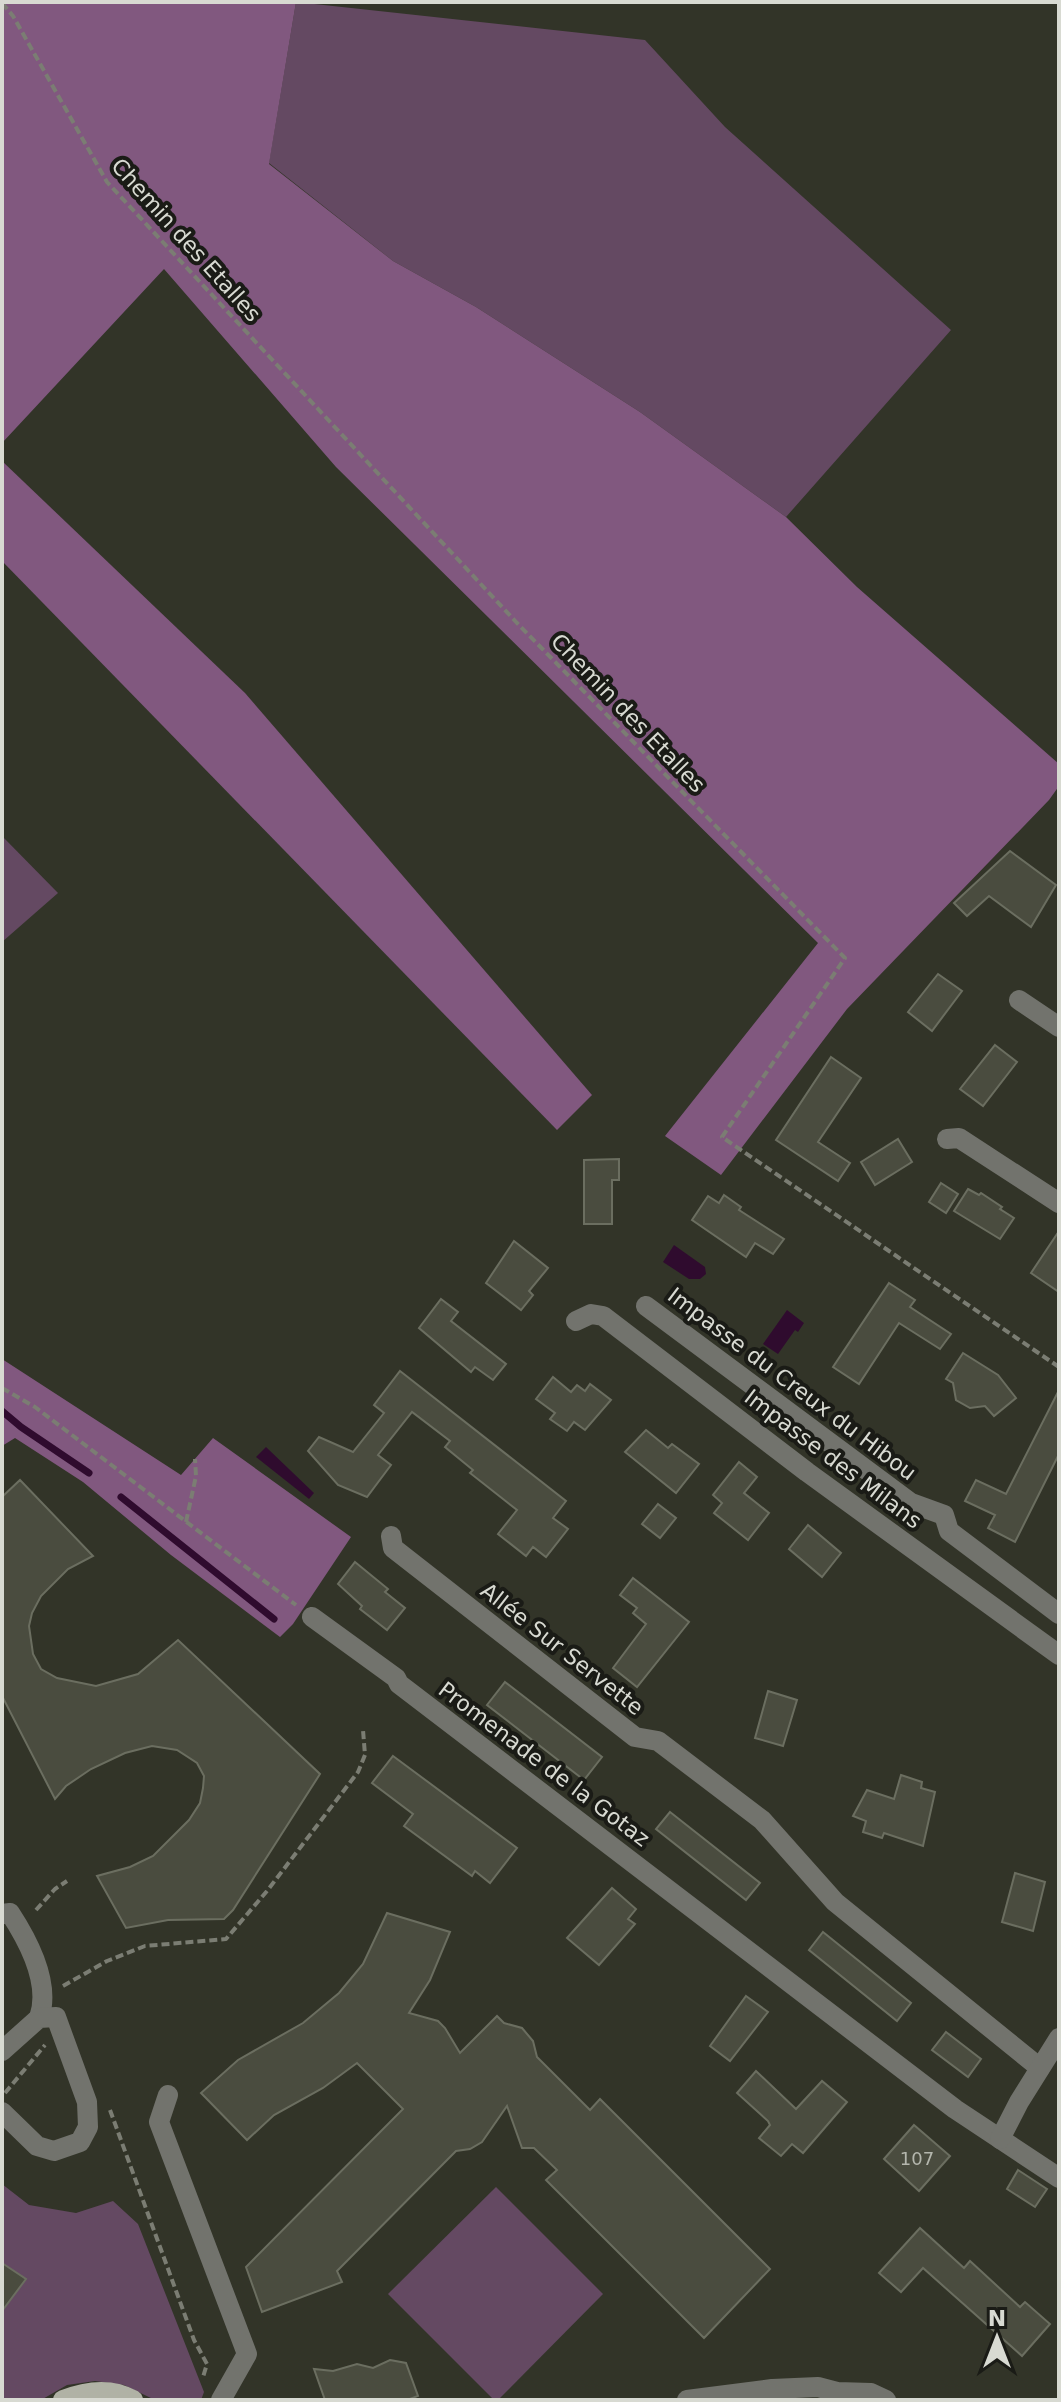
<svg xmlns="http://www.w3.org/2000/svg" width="1061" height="2402" font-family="'DejaVu Sans',sans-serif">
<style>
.green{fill:#644962}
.forest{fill:#81587f}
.water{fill:#2f0b2e}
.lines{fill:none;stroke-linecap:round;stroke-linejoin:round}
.stream{stroke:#2f0b2e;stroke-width:7}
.building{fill:#4a4c3f;stroke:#6b6e60;stroke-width:2}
.path{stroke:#7b7d73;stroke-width:4;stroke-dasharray:8 4;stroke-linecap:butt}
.minor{stroke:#72736d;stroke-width:20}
.major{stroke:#b0b2a5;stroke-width:20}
.labels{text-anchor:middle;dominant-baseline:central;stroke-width:8;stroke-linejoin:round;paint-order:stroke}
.number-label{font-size:18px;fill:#b4b6ad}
.street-label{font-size:22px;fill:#d8dad2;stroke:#1a1b16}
</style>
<rect width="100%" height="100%" fill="#323428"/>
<g class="green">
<path d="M296 2 645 40 725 127 951 330 786 517 640 412 476 307 393 261 269 163Z"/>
<path d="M2 836 58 893 2 942Z"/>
<path d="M2 2184 29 2205 76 2213 113 2201 138 2224 204 2392 201 2400H155L124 2385 95 2381 67 2385 41 2400H2Z"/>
<path d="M496 2187 603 2294 498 2400H494L388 2294Z"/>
</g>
<g class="forest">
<path d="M2 2H296L269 164 393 261 476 307 640 412 786 517 857 587 1059 764V786L1049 800 847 1009 721 1175 665 1136 818 943 336 467 164 269 2 443Z"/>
<path d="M2 461 245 693 592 1095 557 1130 2 561Z"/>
<path d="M2 1359 181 1475 213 1438 351 1537 293 1624 280 1637 171 1555 83 1482 15 1438 2 1446Z"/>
</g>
<g class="water">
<path d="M674 1245 705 1267 706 1274 700 1279H689L663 1262Z"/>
<path d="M787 1310 804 1323 798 1332 795 1330 778 1354 763 1344Z"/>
<path d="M266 1447 314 1493 309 1499 256 1457Z"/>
</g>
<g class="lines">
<g class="stream">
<path d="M2 1411 21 1427 89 1473"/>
<path d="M121 1497 274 1619"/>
</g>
</g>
<g class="building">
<path d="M1010 851 1056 885 1031 927 989 896 967 916 954 903Z"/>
<path d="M938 974 962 991 932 1031 908 1012Z"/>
<path d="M995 1045 1017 1062 983 1106 960 1089Z"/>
<path d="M831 1057 861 1078 818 1142 850 1163 838 1181 776 1140Z"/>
<path d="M898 1139 912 1162 875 1185 861 1162Z"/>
<path d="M619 1159V1180H612V1224H584V1160Z"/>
<path d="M941 1183 958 1194 946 1213 929 1202Z"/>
<path d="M968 1189 979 1195 981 1193 1002 1207 1000 1209 1014 1218 1000 1239 954 1211Z"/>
<path d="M724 1195 741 1207 739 1210 784 1239 773 1254 755 1243 746 1257 692 1220 708 1196 719 1203Z"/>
<path d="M1059 1231V1292L1031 1273Z"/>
<path d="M514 1241 548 1268 529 1291 533 1295 521 1310 486 1283Z"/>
<path d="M889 1283 915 1300 910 1307 951 1334 940 1349 899 1323 859 1384 833 1367Z"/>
<path d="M441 1299 458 1312 451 1321 506 1364 493 1380 475 1367 471 1372 419 1328Z"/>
<path d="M963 1353 998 1375 1016 1398 994 1416 985 1406 970 1408 956 1400 953 1383 946 1379Z"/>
<path d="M400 1371 566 1501 553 1518 568 1529 546 1557 533 1547 526 1556 498 1534 517 1510 470 1473 473 1470 445 1447 450 1441 412 1412 378 1455 391 1465 367 1497 338 1485 308 1451 319 1437 353 1452 384 1413 374 1405Z"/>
<path d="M553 1377 571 1392 577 1385 585 1391 590 1384 611 1400 585 1430 574 1422 567 1431 550 1419 555 1413 536 1399Z"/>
<path d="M1059 1390V1454L1015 1542 988 1528 995 1515 965 1501 976 1480 1006 1494Z"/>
<path d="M646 1430 668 1448 672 1444 699 1464 676 1493 625 1452Z"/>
<path d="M739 1462 757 1477 744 1493 769 1513 748 1540 714 1513 722 1503 713 1495Z"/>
<path d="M20 1480 93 1556 68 1569 41 1596 32 1613 29 1626 33 1654 41 1669 57 1678 96 1686 138 1674 178 1640 320 1774 233 1910 224 1919 168 1920 126 1928 97 1876 130 1867 153 1856 189 1820 200 1803 203 1788 204 1776 197 1763 177 1750 152 1746 125 1753 91 1769 66 1786 55 1799 2 1696V1497Z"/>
<path d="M658 1504 676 1518 660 1538 642 1524Z"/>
<path d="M808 1525 841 1553 822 1577 789 1549Z"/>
<path d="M355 1562 388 1589 385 1592 405 1608 387 1630 360 1609 362 1606 338 1584Z"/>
<path d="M633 1578 689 1622 637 1687 613 1668 646 1624 633 1613 637 1608 620 1595Z"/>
<path d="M505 1682 602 1757 584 1780 487 1705Z"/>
<path d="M768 1691 797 1700 783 1746 755 1738Z"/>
<path d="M393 1756 517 1848 490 1883 475 1871 472 1876 404 1826 413 1814 372 1783Z"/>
<path d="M901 1775 922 1782 921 1788 935 1792 923 1846 884 1833 882 1838 863 1832 866 1821 853 1816 867 1790 894 1799Z"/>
<path d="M670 1812 760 1883 746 1900 656 1829Z"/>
<path d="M1015 1873 1045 1882 1033 1931 1002 1922Z"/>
<path d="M612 1888 636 1909 628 1919 635 1924 599 1965 567 1938Z"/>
<path d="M387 1913 450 1932 430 1980 409 2013 438 2021 445 2028 460 2053 497 2016 504 2023 522 2028 533 2041 537 2057 590 2110 600 2099 770 2269 704 2338 546 2180 557 2170 534 2148H522L507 2106 482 2142 470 2149 456 2151 337 2271 342 2282 262 2312 246 2267 403 2109 357 2063 323 2088 274 2115 247 2140 201 2093 238 2060 303 2023 339 1993 363 1964Z"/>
<path d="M823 1932 911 2003 897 2021 809 1950Z"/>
<path d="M746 1996 768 2012 730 2061 710 2046Z"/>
<path d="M946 2032 981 2059 968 2077 932 2050Z"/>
<path d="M756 2071 796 2109 822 2081 847 2102 803 2153 792 2144 781 2156 759 2138 770 2125 768 2121 737 2093Z"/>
<path d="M914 2125 950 2156 919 2191 884 2159Z"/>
<path d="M1018 2170 1047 2189 1035 2207 1007 2189Z"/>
<path d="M920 2228 964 2268 970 2261 1020 2307 1025 2302 1050 2324 1022 2356 923 2268 901 2292 879 2273Z"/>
<path d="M2 2263 26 2279 2 2311Z"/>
<path d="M390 2360 406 2363 418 2396 407 2400H325L314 2369 333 2371 357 2364 373 2368Z"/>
</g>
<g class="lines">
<g class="path">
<path d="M2 3 13 16 107 182 517 623 845 958 722 1137 1059 1367"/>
<path d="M2 1388 35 1407 296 1605"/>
<path d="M186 1522 196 1476 195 1459"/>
<path d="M36 1910 55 1889 67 1881"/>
<path d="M63 1986 107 1961 145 1946 226 1939 267 1891 358 1772 365 1755 363 1730"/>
<path d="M5 2093 45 2045"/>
<path d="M110 2110 194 2340 207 2364 203 2377"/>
</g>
<g class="minor">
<path d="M1019 1000 1059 1027"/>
<path d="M947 1139 959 1138 1059 1203"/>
<path d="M646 1306 911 1503 944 1515 949 1531 1059 1614"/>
<path d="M576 1321 591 1314 603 1316 807 1472 1059 1655"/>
<path d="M391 1536 393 1548 635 1737 658 1741 762 1820 835 1902 1040 2068"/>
<path d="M312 1617 396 1678 399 1684 955 2109 1059 2178"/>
<path d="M2 1914 10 1913C29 1942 51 1984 39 2018"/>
<path d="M2 2051 39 2018 56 2017 87 2102 88 2127 80 2142 54 2151 37 2146 2 2112"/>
<path d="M168 2095 159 2122 247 2354 221 2400"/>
<path d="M1000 2139 1019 2102 1059 2038"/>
<path d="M687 2400 772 2389 818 2387 837 2392 871 2393 886 2400"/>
</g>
<path class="major" d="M63 2400C86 2391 110 2387 133 2400"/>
</g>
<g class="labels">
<g class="number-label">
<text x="917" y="2158">107</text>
</g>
<g class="street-label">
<text transform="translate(186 240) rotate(48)">Chemin des Etalles</text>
<text transform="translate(628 713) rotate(46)">Chemin des Etalles</text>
<text transform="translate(792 1384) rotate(37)">Impasse du Creux du Hibou</text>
<text transform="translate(833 1459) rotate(37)">Impasse des Milans</text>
<text transform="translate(562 1649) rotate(38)">Allée Sur Servette</text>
<text transform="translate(544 1764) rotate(37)">Promenade de la Gotaz</text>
</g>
</g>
<rect width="1061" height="2402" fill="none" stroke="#d8dad2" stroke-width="8"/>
<g transform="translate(997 2338)" stroke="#1a1b16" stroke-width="6" paint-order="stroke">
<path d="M0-6L14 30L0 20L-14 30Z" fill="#d8dad2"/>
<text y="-12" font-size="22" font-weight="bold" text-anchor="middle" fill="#d8dad2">N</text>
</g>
</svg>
